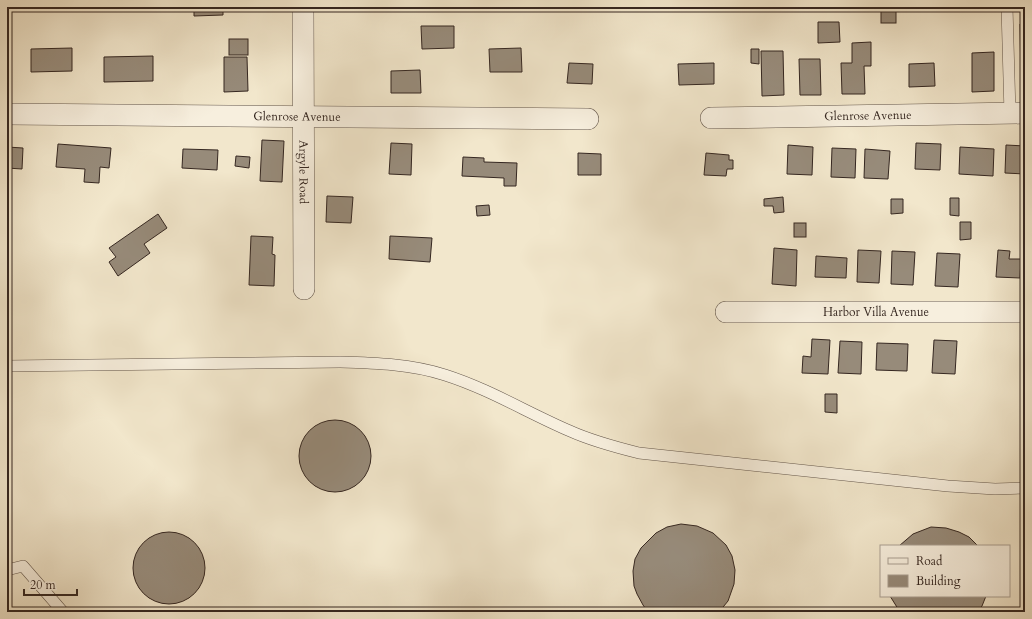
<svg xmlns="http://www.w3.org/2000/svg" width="1032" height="619" font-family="Cardo,serif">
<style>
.building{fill:#978b7a;stroke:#352721}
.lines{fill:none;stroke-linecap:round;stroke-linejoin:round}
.service-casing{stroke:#64574c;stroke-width:12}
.minor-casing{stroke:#64574c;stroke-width:22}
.service{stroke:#f7efde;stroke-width:11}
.minor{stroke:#f7efde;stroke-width:21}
.labels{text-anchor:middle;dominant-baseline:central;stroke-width:3;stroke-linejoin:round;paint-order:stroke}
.street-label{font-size:12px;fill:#352721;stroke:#f7efde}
</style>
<rect width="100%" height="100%" fill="#f2e7cc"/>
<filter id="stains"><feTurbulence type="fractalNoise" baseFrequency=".005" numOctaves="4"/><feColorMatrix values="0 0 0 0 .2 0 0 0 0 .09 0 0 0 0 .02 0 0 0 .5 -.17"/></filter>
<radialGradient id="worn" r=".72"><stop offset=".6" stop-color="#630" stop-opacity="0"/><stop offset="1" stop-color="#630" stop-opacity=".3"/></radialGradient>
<g class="building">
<path d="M194 7H223V15L194 16Z"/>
<rect x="881" y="8" width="15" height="15"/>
<path d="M818 22H839L840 42 818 43Z"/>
<path d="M1020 24H1025V82H1021Z"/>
<path d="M421 26H454V48L422 49Z"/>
<rect x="229" y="39" width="19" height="16"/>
<path d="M871 42V66H864L865 94H842L841 63H852V43Z"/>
<path d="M72 48V71L31 72V49Z"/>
<path d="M521 48 522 72H490L489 49Z"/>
<path d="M751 49H759V64L751 63Z"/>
<path d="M761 51H783L784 95 762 96Z"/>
<path d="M994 52V91L972 92V53Z"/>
<path d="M153 56V81L104 82V57Z"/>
<path d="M224 57H247L248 91 224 92Z"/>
<path d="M799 59H820L821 95H800Z"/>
<path d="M569 63 593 64 592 84 567 83Z"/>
<path d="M714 63V84L679 85 678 64Z"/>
<path d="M934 63 935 86 909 87V64Z"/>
<path d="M420 70 421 93H391V71Z"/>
<path d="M262 140 284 141 282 182 260 181Z"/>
<path d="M391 143 412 144 411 175 389 174Z"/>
<path d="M916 143 941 144 940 170 915 169Z"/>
<path d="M58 144 111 148 109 168 100 167 99 183 84 182 85 169 56 167Z"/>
<path d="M788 145 813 147 812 175 787 174Z"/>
<path d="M1006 145 1025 146V174L1005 173Z"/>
<path d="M7 147 23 148 22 169 7 168Z"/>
<path d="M960 147 994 149 993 176 959 174Z"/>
<path d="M832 148 856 149 855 178 831 177Z"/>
<path d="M183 149 218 150 217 170 182 168Z"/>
<path d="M865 149 890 151 888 179 864 178Z"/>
<path d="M578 153 601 154V175H578Z"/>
<path d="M706 153 729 155V160H733V169H727L726 176 704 175Z"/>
<path d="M236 156 250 157 249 168 235 166Z"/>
<path d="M463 157 484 158V162L517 163 516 186H504V178L462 176Z"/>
<path d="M327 196 353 197 351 223 326 222Z"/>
<path d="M783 197 784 212 774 213 773 206H764V199Z"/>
<path d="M950 198H959V216L950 215Z"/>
<path d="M891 199H903V213L891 214Z"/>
<rect x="1022" y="201" width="3" height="16"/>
<path d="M489 205 490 215 477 216 476 206Z"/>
<path d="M158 214 167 228 144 244 150 253 118 276 109 262 116 257 109 248Z"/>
<path d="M960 222H971V239L960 240Z"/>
<rect x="794" y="223" width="12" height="14"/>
<path d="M251 236 273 237 272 254 275 255 274 286 249 285Z"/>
<path d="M390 236 432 238 430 262 389 259Z"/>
<path d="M774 248 797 250 796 286 772 284Z"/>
<path d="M858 250 881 251 879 283 857 282Z"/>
<path d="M998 250 1010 251 1009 259H1021L1020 278 996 277Z"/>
<path d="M892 251 915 252 913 285 891 284Z"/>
<path d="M937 253 960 254 958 287 935 286Z"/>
<path d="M816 256 847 258 846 278 815 277Z"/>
<path d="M812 339 830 340 828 374 802 373 803 356 811 357Z"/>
<path d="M934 340 957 341 955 374 932 373Z"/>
<path d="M840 341 862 342 861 374 838 373Z"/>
<path d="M877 343 908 344 907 371 876 370Z"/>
<path d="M825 394H837V413L825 412Z"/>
<circle cx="335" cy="456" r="36"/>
<path d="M681 524 697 526 713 533 726 545 732 556 735 570 734 584 728 601 719 612H648L643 605 637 594 634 586 633 571 635 559 641 548 656 533 667 527Z"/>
<path d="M931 527 946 528 959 532 969 537 978 546H899L913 534Z"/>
<circle cx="169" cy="568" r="36"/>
<path d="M890 596H986L982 606 977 612H900Z"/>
</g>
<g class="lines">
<defs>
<g id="service">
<path d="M1007 7 1010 114"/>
<path d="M7 366 340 362C375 363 411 364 445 375 489 389 528 413 570 431 592 441 615 447 639 453L948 486 995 489 1025 488"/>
<path d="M7 570 23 566 63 612"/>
</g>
<g id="minor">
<path id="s1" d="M303 7 304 289"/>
<path id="s2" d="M7 114 588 119"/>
<path id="s3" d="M711 118 1025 113"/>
<path id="s4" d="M726 312H1025"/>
</g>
</defs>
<use href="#service" class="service-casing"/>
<use href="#minor" class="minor-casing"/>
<use href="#service" class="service"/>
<use href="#minor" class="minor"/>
</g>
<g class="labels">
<g class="street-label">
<text stroke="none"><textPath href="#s3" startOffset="157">Glenrose Avenue</textPath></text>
<text stroke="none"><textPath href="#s2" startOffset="290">Glenrose Avenue</textPath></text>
<text stroke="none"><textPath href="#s1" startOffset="165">Argyle Road</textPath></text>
<text stroke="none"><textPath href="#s4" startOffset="150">Harbor Villa Avenue</textPath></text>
</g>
</g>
<rect width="1032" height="619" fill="none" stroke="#f2e7cc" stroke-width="24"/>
<rect x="8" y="8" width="1016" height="603" fill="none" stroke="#352721" stroke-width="2"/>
<rect x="12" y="12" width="1008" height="595" fill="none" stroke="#352721"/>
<rect x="880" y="545" width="130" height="52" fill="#f7efde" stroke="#a99f92"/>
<rect x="888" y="558" width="20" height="6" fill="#f7efde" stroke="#a99f92"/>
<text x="916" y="565" font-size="12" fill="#352721">Road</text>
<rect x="888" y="575" width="20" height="12" fill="#978b7a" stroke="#a99f92"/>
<text x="916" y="585" font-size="12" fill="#352721">Building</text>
<path d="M24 589v6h53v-6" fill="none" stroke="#352721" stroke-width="2"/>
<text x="30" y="589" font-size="12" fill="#352721" stroke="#f7efde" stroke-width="3" paint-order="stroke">20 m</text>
<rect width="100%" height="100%" filter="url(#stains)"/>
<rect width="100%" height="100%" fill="url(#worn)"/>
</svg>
